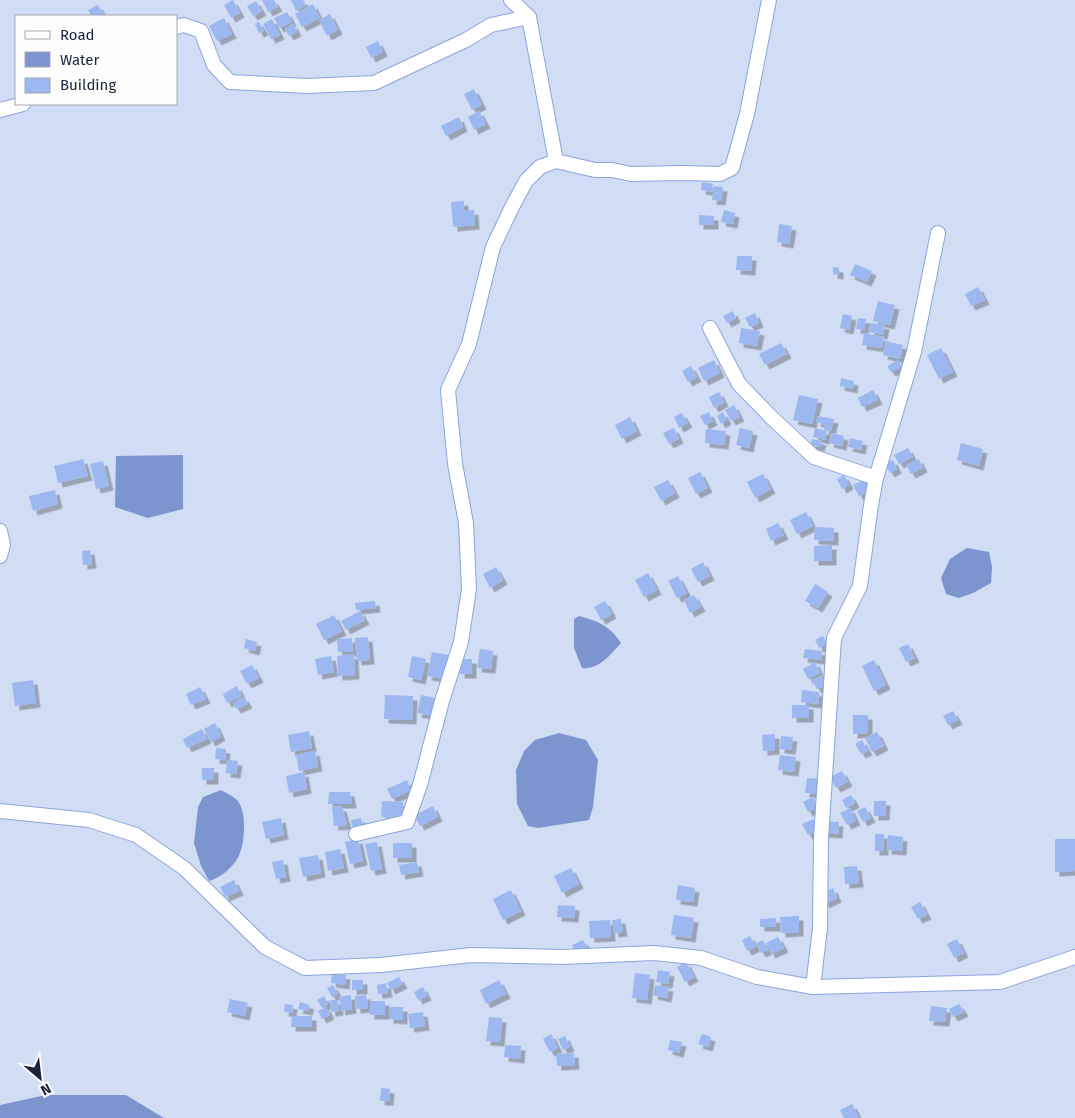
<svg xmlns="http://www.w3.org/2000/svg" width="1075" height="1118" font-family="'Fira Sans',sans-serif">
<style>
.water{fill:#7c95ce}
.building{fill:#9db7f0;filter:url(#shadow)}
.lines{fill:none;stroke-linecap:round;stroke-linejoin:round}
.street-casing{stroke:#8ba4dc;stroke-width:16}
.street{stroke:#fff;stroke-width:14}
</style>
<defs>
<filter id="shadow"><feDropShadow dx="4.5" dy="4.5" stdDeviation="0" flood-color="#0004"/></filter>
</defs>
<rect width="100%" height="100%" fill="#d1ddf4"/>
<g class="water">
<path d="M183 455V509L148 518 115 507 116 456Z"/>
<path d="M967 548 989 552 992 567 991 583 973 593 959 598 946 594 941 578 950 559Z"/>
<path d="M579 616C598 621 610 626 621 643 610 655 599 670 582 668L574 648V619Z"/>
<path d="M559 733 586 740 598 760 593 807 589 820 538 828 528 826 517 804 516 770 524 751 535 740Z"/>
<path d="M221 790C226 793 233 796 237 800 247 811 245 841 240 853 236 865 221 878 209 881L201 866 194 843 198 807 203 797Z"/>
<path d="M46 1095H126L164 1118H0V1105Z"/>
</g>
<g class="building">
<path d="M233 0 240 13 231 18 224 5Z"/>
<path d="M262 0H274L278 7 268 12Z"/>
<path d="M291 0H303L306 5 296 11Z"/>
<path d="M256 1 262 11 253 16 247 6Z"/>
<path d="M313 4 320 18 302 27 295 14Z"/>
<path d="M98 5 104 15 92 16 88 10Z"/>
<path d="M287 12 292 22 279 28 274 18Z"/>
<path d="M330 14 338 30 327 36 319 20Z"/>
<path d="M224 18 232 34 217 41 209 26Z"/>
<path d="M272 19 280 35 271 39 263 24Z"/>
<path d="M259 22 264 31 259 33 255 24Z"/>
<path d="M293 24 297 32 289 36 285 29Z"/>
<path d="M378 41 383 52 371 58 366 47Z"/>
<path d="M474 89 482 105 472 110 464 94Z"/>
<path d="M479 111 486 124 474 130 468 117Z"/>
<path d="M459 117 463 127 446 136 441 126Z"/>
<path d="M702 182 713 184 712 192 701 190Z"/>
<path d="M714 186 723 187 721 201 712 200Z"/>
<path d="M464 201V211L474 210 475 225 453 227 451 202Z"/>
<path d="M724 210 735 213 733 224 721 222Z"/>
<path d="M699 215 714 216V225H699Z"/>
<path d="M779 224 792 226 789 244 777 242Z"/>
<path d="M737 256H752L751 271 736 270Z"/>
<path d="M855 264 872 271 867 282 850 275Z"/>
<path d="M833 267 839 268V275L833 274Z"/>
<path d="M978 287 985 300 971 306 965 294Z"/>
<path d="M878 301 895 305 890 325 873 321Z"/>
<path d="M733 311 736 318 727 323 723 316Z"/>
<path d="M755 313 759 323 750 327 745 318Z"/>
<path d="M843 314 852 316 849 330 840 328Z"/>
<path d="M858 318 866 319 864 330 856 329Z"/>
<path d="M871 323 885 325 883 335 869 332Z"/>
<path d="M741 328 760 331 757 346 739 343Z"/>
<path d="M864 333 884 337 882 348 862 345Z"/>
<path d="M886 341 903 345 900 359 883 355Z"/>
<path d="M781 343 787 354 765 365 759 354Z"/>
<path d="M941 348 953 372 939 379 927 355Z"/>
<path d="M714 360 720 373 704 381 698 368Z"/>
<path d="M898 360 902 367 891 372 887 366Z"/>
<path d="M691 366 697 377 688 382 682 371Z"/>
<path d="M841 378 854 381 853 389 840 386Z"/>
<path d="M873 390 878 400 862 407 858 398Z"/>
<path d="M719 392 724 402 714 408 709 397Z"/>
<path d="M799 395 818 399 812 424 793 420Z"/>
<path d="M734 405 740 417 731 421 725 410Z"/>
<path d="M709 412 713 421 705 425 700 416Z"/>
<path d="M723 412 727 420 721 424 717 416Z"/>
<path d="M682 413 688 423 679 428 674 417Z"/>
<path d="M818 416 834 419 831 431 824 430 825 425 816 422Z"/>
<path d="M630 417 637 431 622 439 615 425Z"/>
<path d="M674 428 679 439 669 444 663 433Z"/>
<path d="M740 428 753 431 749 448 736 445Z"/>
<path d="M815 428 827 431 825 440 813 437Z"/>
<path d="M706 429 726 431 724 445 705 443Z"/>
<path d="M832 433 844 436 842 446 829 443Z"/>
<path d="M850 438 863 441 861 450 848 447Z"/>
<path d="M812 439 822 441 820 447 810 445Z"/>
<path d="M961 443 983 449 979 466 957 460Z"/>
<path d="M908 448 913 457 899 464 894 455Z"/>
<path d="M83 459 88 476 58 483 54 466Z"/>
<path d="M919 459 923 468 911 474 906 465Z"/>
<path d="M893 460 897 469 890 473 885 464Z"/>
<path d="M103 461 109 486 96 489 90 464Z"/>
<path d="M700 472 708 488 696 494 688 478Z"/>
<path d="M763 474 771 489 755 498 747 482Z"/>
<path d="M844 475 849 485 842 489 837 479Z"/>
<path d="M866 479 871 490 859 496 853 485Z"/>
<path d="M668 480 675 493 661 501 654 487Z"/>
<path d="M55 490 58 504 33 511 29 496Z"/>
<path d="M806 512 813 526 797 534 790 520Z"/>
<path d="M778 523 784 535 771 541 766 529Z"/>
<path d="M815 527 834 528V541L814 540Z"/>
<path d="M832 545V561H814V546Z"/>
<path d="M90 550 92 564 83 565 82 551Z"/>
<path d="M703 562 710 576 698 582 691 569Z"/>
<path d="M496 567 503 580 490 588 483 574Z"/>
<path d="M648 573 657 590 644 597 635 580Z"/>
<path d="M678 576 687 593 677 598 668 581Z"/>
<path d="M815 584 828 592 818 608 805 601Z"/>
<path d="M694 595 701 607 690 613 684 600Z"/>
<path d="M375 601 376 608 356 610 355 603Z"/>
<path d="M605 601 612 614 601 620 594 607Z"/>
<path d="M360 611 365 620 346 630 341 621Z"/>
<path d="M334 615 342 631 324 640 316 624Z"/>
<path d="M823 636 827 644 819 648 815 640Z"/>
<path d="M368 637 370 660 357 661 355 638Z"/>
<path d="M352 638 353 652H338L337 639Z"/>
<path d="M246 639 257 642 255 651 244 648Z"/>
<path d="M908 644 915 658 906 662 899 648Z"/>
<path d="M480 649 493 651 491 669 477 668Z"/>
<path d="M805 649 822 651 821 660 803 658Z"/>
<path d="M432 652 449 655 444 679 427 676Z"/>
<path d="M354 654 355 675 338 676 337 656Z"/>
<path d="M331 656 334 672 318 675 315 659Z"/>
<path d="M412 656 426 659 421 680 408 677Z"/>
<rect x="460" y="659" width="12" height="15"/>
<path d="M874 660 886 685 874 691 862 666Z"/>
<path d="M815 662 820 673 808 679 803 669Z"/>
<path d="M252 665 259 678 247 684 240 671Z"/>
<path d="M824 675 828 683 817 689 812 680Z"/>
<path d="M33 680 36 703 15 706 12 683Z"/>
<path d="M237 686 242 696 227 703 223 694Z"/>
<path d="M200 687 206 699 191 705 186 694Z"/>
<path d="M802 690 819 692 818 704 801 702Z"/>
<path d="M385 695 413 696 412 720 384 719Z"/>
<path d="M421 695 436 698 432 716 417 713Z"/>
<path d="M244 697 248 704 236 709 233 703Z"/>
<rect x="792" y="705" width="17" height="13"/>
<path d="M953 711 958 720 948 725 943 716Z"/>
<path d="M853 715H868V733L853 734Z"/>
<path d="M215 723 221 736 211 742 204 729Z"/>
<path d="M202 729 207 739 187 748 183 739Z"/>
<path d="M309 731 312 748 291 752 288 735Z"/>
<path d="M877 732 884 746 872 752 865 738Z"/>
<path d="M775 734V750L763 751 762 735Z"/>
<path d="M781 736 793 737 791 750 780 749Z"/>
<path d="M862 740 868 751 861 754 855 744Z"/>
<path d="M216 748 226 749 225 760 215 759Z"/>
<path d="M315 751 318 767 299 771 296 755Z"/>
<path d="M780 755 796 757 794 772 778 770Z"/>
<path d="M227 760 238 761 236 774 226 773Z"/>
<rect x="202" y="768" width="12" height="12"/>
<path d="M842 771 848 782 836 788 830 777Z"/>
<path d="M304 772 307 789 289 793 286 776Z"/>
<path d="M807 778 821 779 819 794 805 793Z"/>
<path d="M407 780 411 790 392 799 387 789Z"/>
<path d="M329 792H350L352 804H328Z"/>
<path d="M851 795 855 803 846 808 842 800Z"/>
<path d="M813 797 818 807 808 812 803 802Z"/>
<path d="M382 801 403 802 402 818 381 817Z"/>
<path d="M874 801H886L885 816H874Z"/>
<path d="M332 806 342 807 347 825 334 826Z"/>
<path d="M433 806 438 817 420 826 414 815Z"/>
<path d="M865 807 871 818 863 822 857 811Z"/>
<path d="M850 808 856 821 847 825 840 813Z"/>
<path d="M281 818 284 835 266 839 262 822Z"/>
<path d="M361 818 364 831 354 833 351 820Z"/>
<path d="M813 819 819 830 808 835 802 824Z"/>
<path d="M825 821 839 822 838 834 824 833Z"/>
<rect x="875" y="834" width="9" height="17"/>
<path d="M888 835 903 837 902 851 887 850Z"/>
<path d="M358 839 363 861 350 864 345 842Z"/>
<path d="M1055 839H1075V871L1055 872Z"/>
<path d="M377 842 382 869 371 871 365 844Z"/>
<rect x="393" y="843" width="19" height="15"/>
<path d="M340 849 344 868 328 871 325 852Z"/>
<path d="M318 855 321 873 303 877 299 858Z"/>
<path d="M283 860 286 877 276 879 272 862Z"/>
<path d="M417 862 419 872 401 875 399 865Z"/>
<path d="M857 866 859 883 845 884 844 867Z"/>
<path d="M571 868 579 884 562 893 554 876Z"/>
<path d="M234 880 239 891 225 897 220 887Z"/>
<path d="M678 885 695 888 693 902 676 900Z"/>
<path d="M833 888 837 898 825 904 820 895Z"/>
<path d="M511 890 521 911 503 920 493 899Z"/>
<path d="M920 902 927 915 918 919 911 907Z"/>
<path d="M558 905 575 906 574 918 557 917Z"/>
<path d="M674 915 694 918 691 938 671 935Z"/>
<path d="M799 916V932L781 933 780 917Z"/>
<path d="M776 918V927H760V919Z"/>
<path d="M621 919 623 932 614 933 612 920Z"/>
<path d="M610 920 611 937 590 938 589 921Z"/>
<path d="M750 936 756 947 747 951 742 940Z"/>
<path d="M778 937 784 948 771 954 766 943Z"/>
<path d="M957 939 964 953 954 958 947 944Z"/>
<path d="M583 940 587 947 576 953 572 945Z"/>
<path d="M763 940 768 950 761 953 756 943Z"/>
<path d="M686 962 694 977 685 982 677 967Z"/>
<path d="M658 970 670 972 668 984 656 982Z"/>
<path d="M635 973 650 975 647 1000 632 998Z"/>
<path d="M332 974 346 975 345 985 331 983Z"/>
<path d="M399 977 403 984 391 990 387 983Z"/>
<rect x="352" y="980" width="11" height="10"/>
<path d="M499 980 506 994 486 1004 480 990Z"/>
<path d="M386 983 388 993 378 994 377 985Z"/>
<path d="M333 985 338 994 332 997 327 988Z"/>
<path d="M655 985 669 987 667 998 653 995Z"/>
<path d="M423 987 427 996 418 1000 414 992Z"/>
<path d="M351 995 352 1009 341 1011 339 997Z"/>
<path d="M366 995 368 1008 356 1009 355 996Z"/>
<path d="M324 996 328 1004 322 1008 317 1000Z"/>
<path d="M230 999 248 1003 245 1016 227 1012Z"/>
<path d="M330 1000H338L339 1011 331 1012Z"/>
<rect x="370" y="1001" width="15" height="14"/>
<path d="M300 1002 310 1005 308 1011 298 1009Z"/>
<path d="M285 1004 293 1005 292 1013 284 1012Z"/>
<path d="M959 1004 964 1012 953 1017 949 1009Z"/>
<path d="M931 1006 947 1008 945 1022 929 1021Z"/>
<path d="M326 1007 330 1015 322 1019 318 1011Z"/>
<path d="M389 1007H403V1020L389 1019Z"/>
<path d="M423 1012 425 1026 410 1028 408 1014Z"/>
<path d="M292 1016H312V1027H291Z"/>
<path d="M489 1017 502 1018 500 1042 486 1041Z"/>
<path d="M551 1034 558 1048 550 1052 543 1039Z"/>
<path d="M702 1034 711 1037 708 1047 698 1044Z"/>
<path d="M565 1036 570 1047 563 1050 558 1039Z"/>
<path d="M670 1040 682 1042 679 1053 668 1050Z"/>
<path d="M505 1045 521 1046 520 1059 504 1057Z"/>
<path d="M574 1053 575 1065 557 1066 556 1054Z"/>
<path d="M381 1088 390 1089 389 1101H380Z"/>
<path d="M852 1104 859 1118H844L840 1110Z"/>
</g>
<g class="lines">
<defs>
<g id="street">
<path d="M511 0 529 17 556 161"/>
<path d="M176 27 184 25 201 31 214 65 230 82 307 86 374 83 466 40 491 25 529 17"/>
<path d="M0 110 23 104"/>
<path d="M710 328 739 384 773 419 814 457 876 478"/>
<path d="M0 531 3 545 0 556"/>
<path d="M0 811 89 820 136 835 184 868 265 947 305 968 381 965 471 955 562 957 654 953 701 958 757 977 813 987 1000 982 1075 957"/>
<path d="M356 834 407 822 420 785 442 701 461 642 469 589 466 523 455 464 448 390 469 344 493 247 512 207 526 181 540 167 556 161 595 170H612L631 174 683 173 720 174 732 168 747 114 769 0"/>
<path d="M813 987 820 928 821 839 834 638 860 586 871 505 876 478 914 352 938 233"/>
</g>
</defs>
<use href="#street" class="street-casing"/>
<use href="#street" class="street"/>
</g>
<rect x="15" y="15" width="162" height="90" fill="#fdfdfd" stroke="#a2a6af"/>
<rect x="25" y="31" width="25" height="8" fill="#ffffff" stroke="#a2a6af"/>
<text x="60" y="40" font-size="15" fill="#1a2339">Road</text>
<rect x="25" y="52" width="25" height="15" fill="#7c95ce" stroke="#a2a6af"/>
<text x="60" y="65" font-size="15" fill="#1a2339">Water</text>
<rect x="25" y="78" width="25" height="15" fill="#9db7f0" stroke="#a2a6af"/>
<text x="60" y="90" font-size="15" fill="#1a2339">Building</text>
<g transform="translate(40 1078) rotate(152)" stroke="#fdfdfd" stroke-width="4" paint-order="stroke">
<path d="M0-4L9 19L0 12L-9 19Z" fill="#1a2339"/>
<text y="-8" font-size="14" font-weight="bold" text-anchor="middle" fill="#1a2339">N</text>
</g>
</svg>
